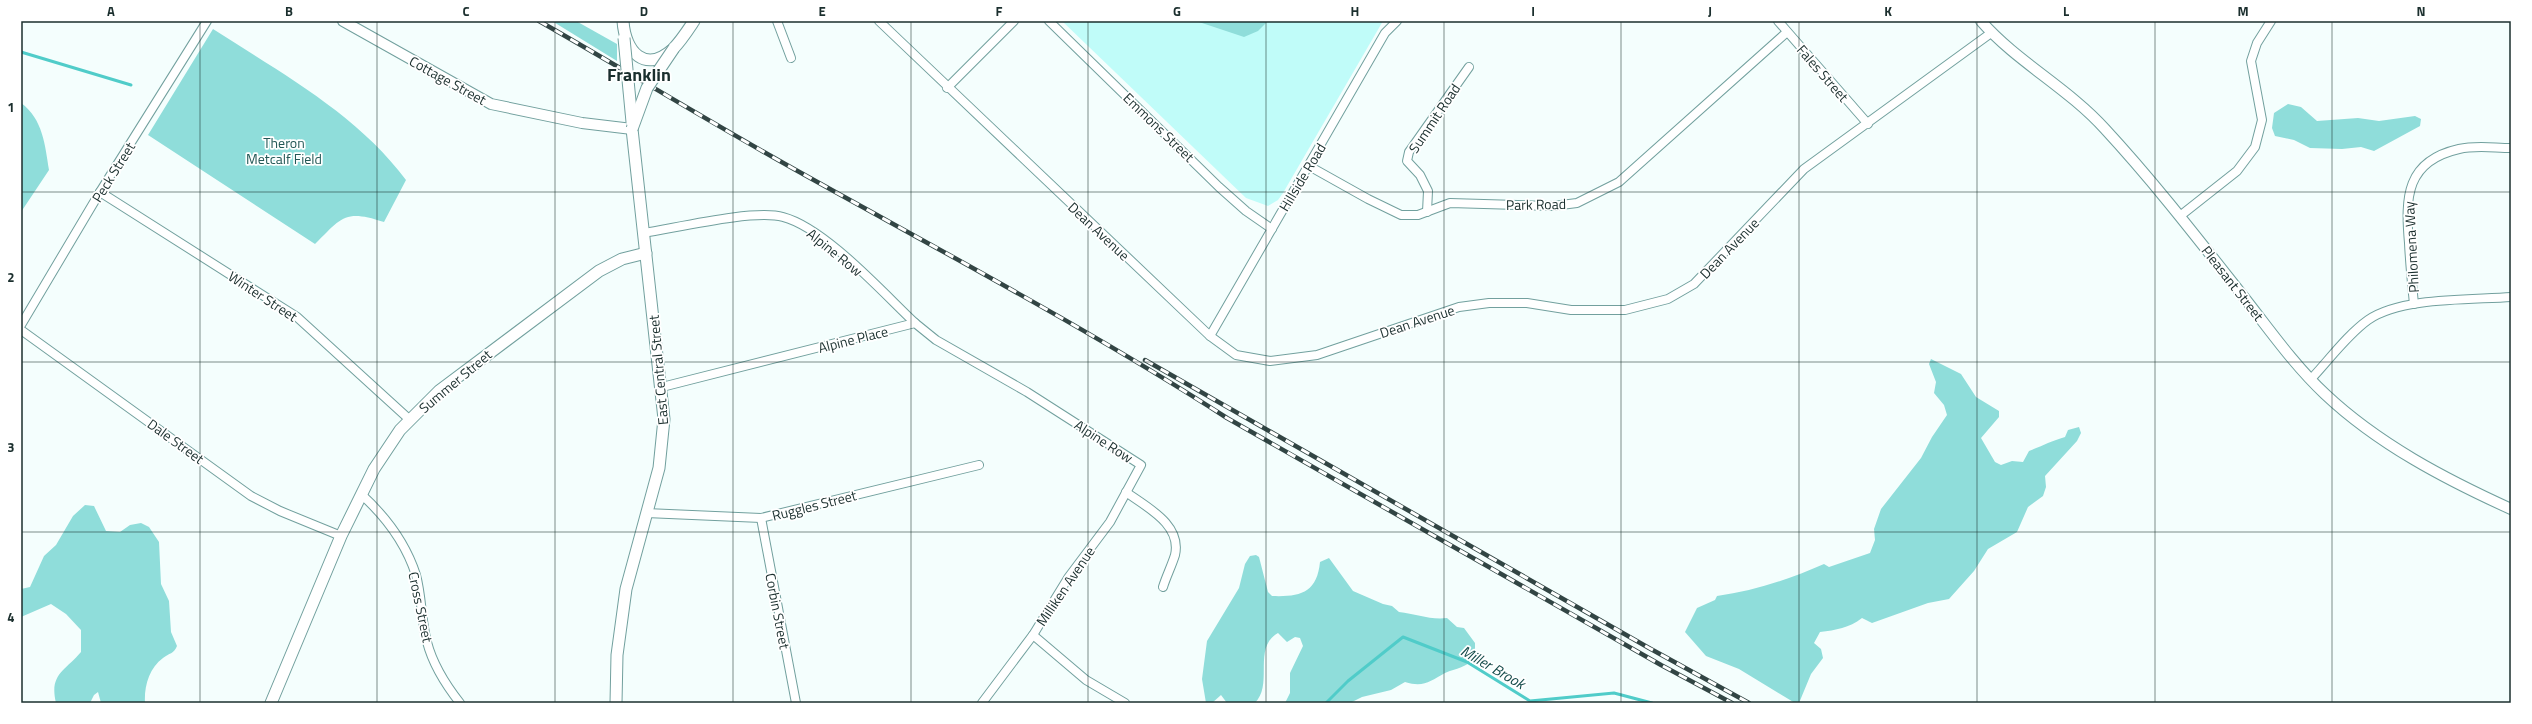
<svg xmlns="http://www.w3.org/2000/svg" width="2532" height="724" font-family="'Titillium Web',sans-serif">
<style>
.built{fill:#c0fcf9}
.green{fill:#8fddda}
.lines{fill:none;stroke-linecap:round;stroke-linejoin:round}
.stream{stroke:#50ccc9;stroke-width:3}
.minor-casing{stroke:#72a09e;stroke-width:10}
.tertiary-casing{stroke:#72a09e;stroke-width:12}
.secondary-casing{stroke:#72a09e;stroke-width:13}
.minor{stroke:#fff;stroke-width:8}
.tertiary{stroke:#fff;stroke-width:10}
.secondary{stroke:#fff;stroke-width:11}
.rail-casing{stroke:#324544;stroke-width:4.5}
.rail{stroke:#fff;stroke-width:3;stroke-dasharray:9;stroke-linecap:butt}
.secondary-bridge-casing{stroke:#72a09e;stroke-width:13;stroke-linecap:butt}
.secondary-bridge{stroke:#fff;stroke-width:11}
.grid{fill:none;stroke:#1b2f2e;stroke-width:1;stroke-opacity:0.55}
.labels{text-anchor:middle;dominant-baseline:central;stroke-width:3.5;stroke-linejoin:round;paint-order:stroke}
.street-label{font-size:14px;fill:#1b2f2e;stroke:#fff}
.park-label{font-size:14px;fill:#235856;stroke:#fff}
.water-label{font-size:15px;font-style:italic;fill:#144b4a;stroke:#fff}
.district-label{font-size:18px;font-weight:bold;fill:#1b2f2e;stroke:#fff}
.neatline{fill:none;stroke:#1b2f2e;stroke-width:1.5}
.grid-label{font-size:13px;text-anchor:middle;font-weight:bold;fill:#1b2f2e}
</style>
<rect width="100%" height="100%" fill="#f4fefd"/>
<path class="built" d="M1062 21H1383L1283 193 1278 200 1268 206 1246 198Z"/>
<g class="green">
<path d="M552 21H576L617 44V61Z"/>
<path d="M1196 21H1268L1258 31 1244 37Z"/>
<path d="M213 29C281 73 357 114 406 180L384 222C345 209 342 217 315 244L148 135Z"/>
<path d="M21 103C43 119 45 145 49 170L21 212Z"/>
<path d="M2288 104 2301 107 2317 121 2358 118 2379 121 2415 116 2421 119 2420 126 2374 151 2361 147 2342 149 2310 148 2294 140 2275 136 2272 128 2274 113Z"/>
<path d="M1931 359 1961 374 1976 397 1999 411V417L1981 438 1995 462 2001 465 2012 461 2023 462 2029 451C2042 446 2051 441 2065 437L2068 430 2079 427 2081 433 2077 441 2045 476 2046 487 2043 496 2028 507 2017 532 1988 549 1974 571 1949 599 1928 603 1872 623 1862 618C1849 628 1836 630 1820 632L1814 643 1821 649 1823 658 1811 674 1799 703H1795L1739 669 1706 656 1685 632 1697 608 1715 600 1717 596C1754 591 1790 579 1824 564L1829 567 1870 553 1875 540 1874 529 1881 509 1921 458 1932 437 1947 415 1944 405 1934 393 1936 382 1929 364Z"/>
<path d="M85 505 94 506 106 531 120 532 130 525 141 523 149 527 159 542 161 584 169 601 171 632 177 646C174 654 169 653 163 658 149 668 144 687 145 703H101L98 692 94 695 90 703H56C49 674 65 671 81 652V630L66 614 51 604 21 617V589L30 587 44 556 56 545 73 516Z"/>
<path d="M1256 555 1259 557 1268 592 1272 596C1300 597 1317 593 1320 562L1329 558 1353 591 1383 604 1392 606 1399 612C1416 614 1430 620 1447 618L1457 627 1464 628 1475 643V657C1467 668 1456 668 1445 673 1430 681 1424 688 1405 682L1391 690 1362 697 1350 703H1285L1290 693V673L1303 646 1300 638 1295 637 1287 642 1278 633C1252 648 1274 684 1255 703H1227L1221 695 1212 703H1206L1202 679 1207 641 1239 588 1245 564 1250 556Z"/>
</g>
<g class="lines">
<g class="stream">
<path d="M21 52 131 85"/>
<path d="M1326 703 1348 681 1403 637 1467 662 1530 701 1614 693 1652 703"/>
</g>
<defs>
<g id="minor">
<path d="M777 21 791 58"/>
<path d="M879 21 1210 336 1236 355 1270 361 1317 355 1459 307 1489 303H1527L1571 310H1625L1668 299 1694 284 1804 169 1991 33"/>
<path d="M1049 21 1219 187 1246 211 1272 229"/>
<path d="M1778 21 1868 124"/>
<path d="M947 88 1014 21"/>
<path d="M1309 166 1368 199 1401 215H1418L1450 203 1553 206 1577 203 1619 182 1787 32"/>
<path d="M100 192 297 317 410 420"/>
<path d="M1427 212 1428 191 1420 175 1407 161 1409 152 1469 67"/>
<path d="M2180 216 2237 171 2255 147 2262 120 2251 61 2257 43 2271 21"/>
<path d="M644 233C676 228 754 209 783 217 825 228 883 293 915 323"/>
<path d="M2414 304C2412 284 2410 264 2409 243 2405 197 2406 161 2459 149 2476 145 2494 148 2511 148"/>
<path d="M21 325 100 192 207 21"/>
<path d="M21 330 251 496 280 511 341 536"/>
<path d="M1210 336 1385 33 1397 21"/>
<path d="M2311 379C2329 360 2347 335 2368 320 2401 297 2471 300 2511 297"/>
<path d="M662 387 915 323 936 340 1027 392 1141 465 1110 522 1068 578 1033 635 982 703"/>
<path d="M1126 492C1146 507 1182 524 1175 555 1172 565 1166 577 1163 587"/>
<path d="M362 495C386 517 406 544 416 575 422 597 421 620 427 642 433 665 445 684 460 703"/>
<path d="M646 513 761 518 979 465"/>
<path d="M761 518 796 703"/>
<path d="M1033 635 1086 680 1125 703"/>
</g>
<g id="tertiary">
<path d="M343 21 491 104 582 123 632 129"/>
<path d="M1981 21C2017 62 2068 88 2105 129 2154 182 2198 239 2243 296 2269 329 2294 365 2325 394 2378 444 2445 479 2511 509"/>
</g>
<g id="secondary">
<path d="M623 21C625 52 645 74 673 49 681 41 688 30 694 21"/>
<path d="M271 703 341 536 374 469 400 430 439 391 599 271 622 259 646 253"/>
<path d="M616 703 617 655 626 589 659 468 664 419 632 129"/>
</g>
</defs>
<use href="#minor" class="minor-casing"/>
<use href="#tertiary" class="tertiary-casing"/>
<use href="#secondary" class="secondary-casing"/>
<use href="#minor" class="minor"/>
<use href="#tertiary" class="tertiary"/>
<use href="#secondary" class="secondary"/>
<defs>
<g id="rail">
<path d="M539 21C625 70 708 121 794 169 939 250 1087 328 1227 418L1661 665 1732 703"/>
<path d="M1145 360 1649 648 1749 703"/>
</g>
</defs>
<use href="#rail" class="rail-casing"/>
<use href="#rail" class="rail"/>
<defs>
<g id="secondary-bridge">
<path d="M624 38 632 122"/>
<path d="M632 129 647 88 674 48"/>
</g>
</defs>
<use href="#secondary-bridge" class="secondary-bridge-casing"/>
<use href="#secondary-bridge" class="secondary-bridge"/>
</g>
<path class="grid" d="M200 21V703M377 21V703M555 21V703M733 21V703M911 21V703M1088 21V703M1266 21V703M1444 21V703M1621 21V703M1799 21V703M1977 21V703M2155 21V703M2332 21V703M21 192H2511M21 362H2511M21 532H2511"/>
<g class="labels">
<g class="street-label">
<text transform="translate(1823 73) rotate(49)">Fales Street</text>
<text transform="translate(448 80) rotate(29)">Cottage Street</text>
<text transform="translate(1434 118) rotate(-56)">Summit Road</text>
<text transform="translate(1159 127) rotate(44)">Emmons Street</text>
<text transform="translate(113 172) rotate(-58)">Peck Street</text>
<text transform="translate(1302 177) rotate(-59)">Hillside Road</text>
<text transform="translate(1536 204) rotate(-1)">Park Road</text>
<text transform="translate(1099 231) rotate(43)">Dean Avenue</text>
<text transform="translate(2411 247) rotate(-93)">Philomena Way</text>
<text transform="translate(1729 248) rotate(-46)">Dean Avenue</text>
<text transform="translate(835 252) rotate(39)">Alpine Row</text>
<text transform="translate(2233 283) rotate(52)">Pleasant Street</text>
<text transform="translate(263 296) rotate(33)">Winter Street</text>
<text transform="translate(1417 321) rotate(-18)">Dean Avenue</text>
<text transform="translate(853 339) rotate(-14)">Alpine Place</text>
<text transform="translate(658 370) rotate(-95)">East Central Street</text>
<text transform="translate(455 381) rotate(-40)">Summer Street</text>
<text transform="translate(176 441) rotate(36)">Dale Street</text>
<text transform="translate(1104 441) rotate(33)">Alpine Row</text>
<text transform="translate(814 505) rotate(-14)">Ruggles Street</text>
<text transform="translate(1065 586) rotate(-56)">Milliken Avenue</text>
<text transform="translate(421 607) rotate(78)">Cross Street</text>
<text transform="translate(778 611) rotate(79)">Corbin Street</text>
</g>
<g class="park-label">
<text x="284" y="142">Theron<tspan x="284" dy="16">Metcalf Field</tspan></text>
</g>
<g class="water-label">
<text transform="translate(1493 667) rotate(30)">Miller Brook</text>
</g>
<g class="district-label">
<text x="639" y="74">Franklin</text>
</g>
</g>
<rect width="2532" height="724" fill="none" stroke="#ffffff" stroke-width="44"/>
<rect x="22" y="22" width="2488" height="680" class="neatline"/>
<g class="grid-label">
<text x="111" y="16">A</text>
<text x="289" y="16">B</text>
<text x="466" y="16">C</text>
<text x="644" y="16">D</text>
<text x="822" y="16">E</text>
<text x="999" y="16">F</text>
<text x="1177" y="16">G</text>
<text x="1355" y="16">H</text>
<text x="1533" y="16">I</text>
<text x="1710" y="16">J</text>
<text x="1888" y="16">K</text>
<text x="2066" y="16">L</text>
<text x="2243" y="16">M</text>
<text x="2421" y="16">N</text>
<text x="11" y="112">1</text>
<text x="11" y="282">2</text>
<text x="11" y="452">3</text>
<text x="11" y="622">4</text>
</g>
</svg>
